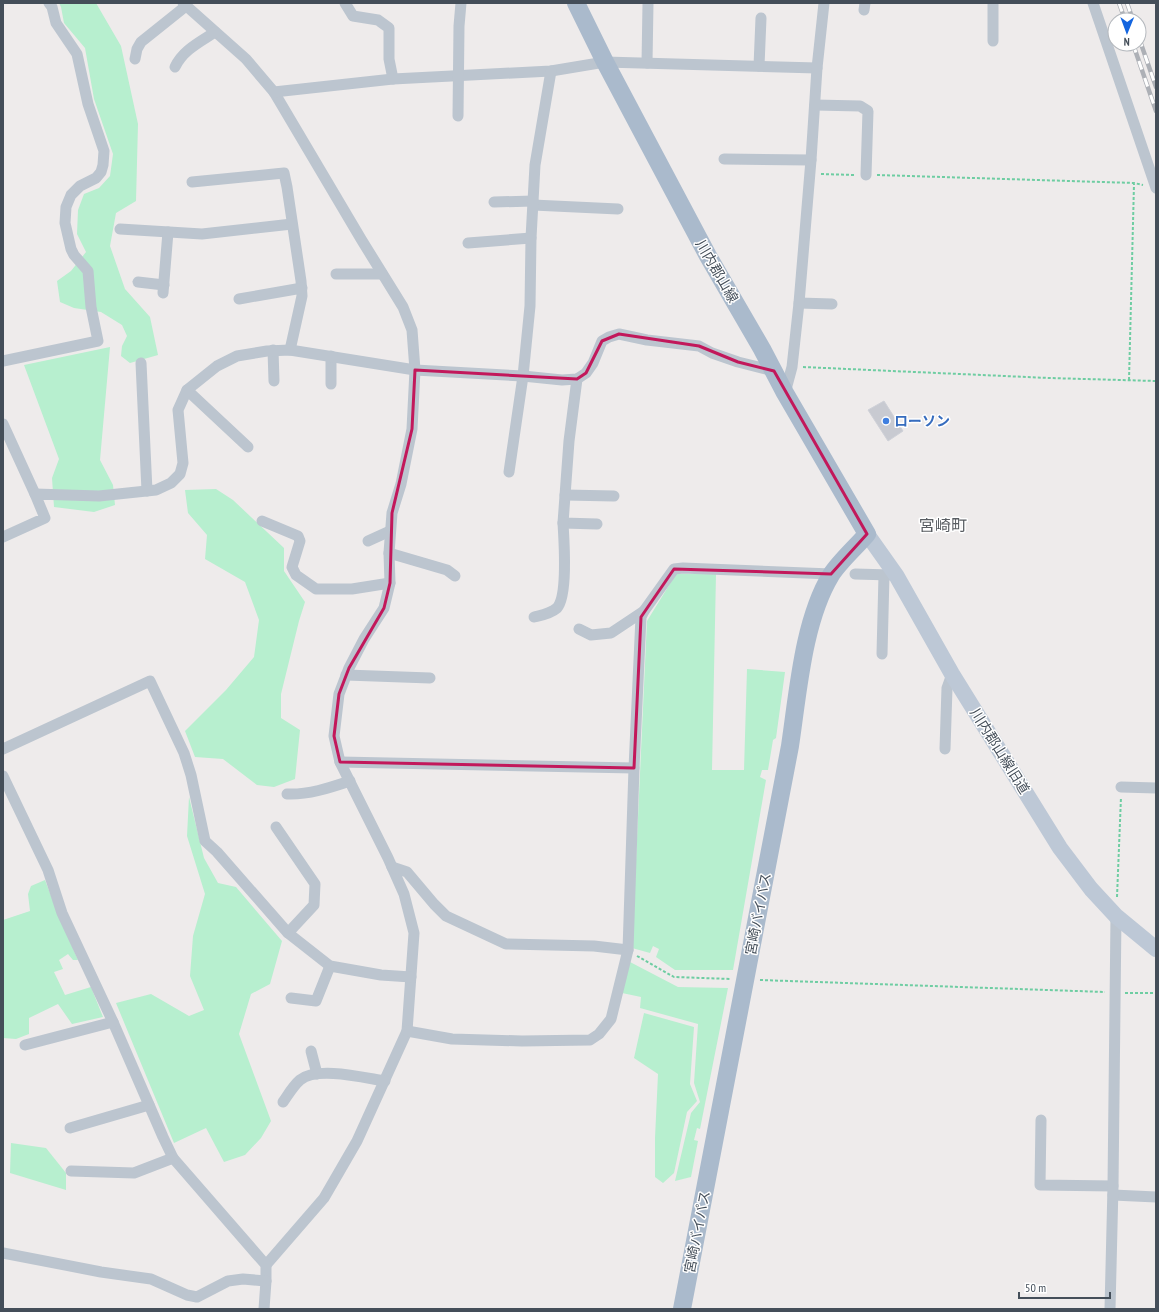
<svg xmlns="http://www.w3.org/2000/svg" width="1159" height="1312" font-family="'PT Sans Narrow','Noto Sans JP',sans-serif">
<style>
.green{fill:#b7efcf}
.building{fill:#c8cad1;stroke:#cfd1d8}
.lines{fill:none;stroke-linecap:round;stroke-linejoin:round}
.path{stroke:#6ecda2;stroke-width:2;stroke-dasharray:3 2;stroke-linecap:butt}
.street{stroke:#bcc5cf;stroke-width:11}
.secondary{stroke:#bdc8d6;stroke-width:16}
.primary{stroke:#aabacc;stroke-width:18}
.rail-casing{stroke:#adb0b6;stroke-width:4.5}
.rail{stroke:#fff;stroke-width:3;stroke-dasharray:9;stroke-linecap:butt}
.marked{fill:none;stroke:#c2185b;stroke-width:3;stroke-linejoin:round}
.shop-dot{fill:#3f7fe0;stroke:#fff;stroke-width:1.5}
.labels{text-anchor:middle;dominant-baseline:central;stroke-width:3;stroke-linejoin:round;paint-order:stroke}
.street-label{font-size:14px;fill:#444e59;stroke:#fff}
.shop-label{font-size:14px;font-weight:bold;fill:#366cbe;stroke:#fff;text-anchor:start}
.quarter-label{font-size:16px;fill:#585c61;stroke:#fff}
</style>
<rect width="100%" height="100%" fill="#eeebeb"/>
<g class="green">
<path d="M59 3H96L121 46 138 124 136 201 116 213 110 246 125 289 150 317 158 355 130 363 121 356 122 346 127 336 122 325 101 312 74 308 60 302 57 281 71 271 86 252 77 234 78 210 84 194 99 188 110 176 113 154 94 99 85 48 64 23 61 7Z"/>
<path d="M110 347 100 460 113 485 115 505 94 512 54 507 52 478 59 459 24 365Z"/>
<path d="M216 489 233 500 284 548V571L305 602 299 621 281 694V718L300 730 295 779 274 787 257 785 223 759 195 757 185 731 226 690 254 657 259 620 245 582 205 559 207 535 188 513 185 490Z"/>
<path d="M676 574H716L712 770H744L747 669 785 672 776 738 773 740 768 770H762L760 777 766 780 733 970H675L656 957 659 949 653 946 650 953 632 948 647 621Z"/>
<path d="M189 797 204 858 218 883 236 887 282 941 270 984 251 994 239 1034 271 1121 261 1138 245 1155 224 1162 206 1128 174 1143 116 1003 151 994 189 1016 204 1010 190 976 193 936 205 894 187 836Z"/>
<path d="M45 880 58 914 78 960H73L68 954 59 960 63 969 54 972 65 995 91 987 103 1017 72 1024 58 1004 29 1018V1034L16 1039 3 1038V920L30 911 28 894 31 886Z"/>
<path d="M630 962 678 987 728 988 700 1129 697 1128 694 1140 698 1141 691 1177 675 1181 691 1113 700 1102 694 1083 698 1024 640 1008 641 997 622 993Z"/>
<path d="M644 1013 694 1027 690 1084 697 1101 687 1112 674 1173 663 1183 655 1177V1138L658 1074 634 1058Z"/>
<path d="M11 1143 46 1148 66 1173V1190L10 1173Z"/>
</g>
<path class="building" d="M884 401 903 431 888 441 868 410Z"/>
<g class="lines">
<g class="path">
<path d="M821 174 855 175"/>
<path d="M877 175 1134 183 1143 185"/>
<path d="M803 367 1049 378 1156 381"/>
<path d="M1129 380 1134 184"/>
<path d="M1117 897 1121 797"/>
<path d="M637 956 674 977 731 979"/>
<path d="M760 980 1105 992"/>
<path d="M1125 993H1156"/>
</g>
<g class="street">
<path d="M183 3 246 59 274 92 361 239 403 307 412 330 415 370 412 429 401 484 392 513 389 553 390 583 384 608 364 639 349 668 339 694 334 736 340 762 388 858 404 894 414 933 407 1031 357 1141 324 1198 266 1265"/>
<path d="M345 3 353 16 378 20 389 28V59L393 79"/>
<path d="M1093 3 1156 188"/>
<path d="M864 10 865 3"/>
<path d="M993 41V3"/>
<path d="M135 59 137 49 141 42 186 6"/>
<path d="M647 63 648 4"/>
<path d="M759 66 761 18"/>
<path d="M175 67C183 50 200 42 215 32"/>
<path d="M274 92 393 79 551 71 605 62 817 68"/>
<path d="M815 105 860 106 868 111 866 175"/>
<path d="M458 116 459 26 461 3"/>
<path d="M724 159 811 160"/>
<path d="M192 182 284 173 287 187 301 281 302 296 290 350"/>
<path d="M494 202 533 201"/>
<path d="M533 205 618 209"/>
<path d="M120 229 202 234 292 224"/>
<path d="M468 243 531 238"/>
<path d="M336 274H382"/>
<path d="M138 282 164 285"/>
<path d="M163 293 168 232"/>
<path d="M239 299 302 288"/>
<path d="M799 303 832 304"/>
<path d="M273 350 274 381"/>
<path d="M3 361 98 341 91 307 88 271 74 255 71 249 65 223 66 207 71 195 80 186 96 178 101 172 103 165 104 151 88 104 77 54 56 23 52 7 49 3"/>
<path d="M141 363 147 491"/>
<path d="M577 379 569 441 563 523 597 524"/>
<path d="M331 384V356"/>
<path d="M187 390 248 447"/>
<path d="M785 393 792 367 799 303 811 160 817 68 824 3"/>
<path d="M3 424 35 494"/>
<path d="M509 472 523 376 530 306 531 238 535 165 551 71"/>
<path d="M565 495 614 496"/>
<path d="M262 521 298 536 300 541 292 567 296 575 316 589H352L390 583"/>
<path d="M3 537 45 518 35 494 99 496 156 490 171 483 180 474 183 463 178 410 187 390 217 366 237 356 267 351 290 350 415 370 523 376 562 380 577 379 586 373 593 363 602 341 609 337 619 334 647 340 699 346 712 353 738 362 774 371"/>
<path d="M368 541 390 531"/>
<path d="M389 553 447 570 455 576"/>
<path d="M855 574 891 575"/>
<path d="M534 617C542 615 550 614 557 608 568 596 564 540 563 523"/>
<path d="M579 629 591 635 611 633 644 611"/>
<path d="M882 654 884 575"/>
<path d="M346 675 430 678"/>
<path d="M3 749 150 681 184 753 191 775 205 841 217 852 288 933 330 966 381 975 411 977"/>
<path d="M945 749 947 688 952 674"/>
<path d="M340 762 634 768"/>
<path d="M3 776 48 870 62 913 113 1022 163 1137 173 1158 266 1265V1281L264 1309"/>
<path d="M1121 787 1156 788"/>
<path d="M287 794C308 795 329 788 350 781"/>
<path d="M276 827 315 884 314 905 288 933"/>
<path d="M392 867 407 872 434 904 446 916 506 944 594 946 628 950"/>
<path d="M291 998 316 1001 330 966"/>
<path d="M407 1031 452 1039 522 1041 590 1040 599 1034 611 1019 628 950 634 768 641 617 644 611 674 569 683 568 831 574"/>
<path d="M25 1045 113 1022"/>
<path d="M311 1051 317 1074"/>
<path d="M283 1102C288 1095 293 1086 300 1080 317 1066 365 1078 385 1081"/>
<path d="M1041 1120 1040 1185 1113 1186"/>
<path d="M70 1128 149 1105"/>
<path d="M71 1171 134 1173 173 1158"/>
<path d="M1113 1195 1156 1197"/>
<path d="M3 1253 101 1272 151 1279 187 1295 197 1297 228 1281 243 1279 266 1281"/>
<path d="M1110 1309 1113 1186 1116 916"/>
</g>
<path class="secondary" d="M867 534 896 575 952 674 1060 848 1091 889 1116 916 1156 949"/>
<path class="primary" d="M576 3 605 62 708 256 762 349 785 393 867 534C857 546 839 562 831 575 803 621 798 693 790 746L682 1309"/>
<defs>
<g id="rail">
<path d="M1119 3 1125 20"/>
<path d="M1127 3 1133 20"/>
<path d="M1139 38 1156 87"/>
<path d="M1133 44 1156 111"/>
</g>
</defs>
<use href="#rail" class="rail-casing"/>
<use href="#rail" class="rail"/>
</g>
<path class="marked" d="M619 334 699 346 738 362 774 371 867 534 831 574 674 569 641 617 634 768 340 762 334 736 339 694 349 668 384 608 390 583 392 513 412 429 415 370 577 379 586 373 602 341Z"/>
<circle class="shop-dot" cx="886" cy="421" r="4"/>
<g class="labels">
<g class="street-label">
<text transform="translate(717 271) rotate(60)">川内郡山線</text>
<text transform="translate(1000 751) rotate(58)">川内郡山線旧道</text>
<text transform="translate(758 914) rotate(-79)">宮崎バイパス</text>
<text transform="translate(697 1232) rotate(-79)">宮崎バイパス</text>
</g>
<g class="shop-label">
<text x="894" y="421">ローソン</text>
</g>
<g class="quarter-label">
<text x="943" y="525">宮崎町</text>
</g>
</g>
<rect width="1159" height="1312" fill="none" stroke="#444e59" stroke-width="8"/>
<g transform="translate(1127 32) rotate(181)"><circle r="19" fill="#ffffff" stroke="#b4b8bd"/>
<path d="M0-3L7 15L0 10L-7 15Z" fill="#1465df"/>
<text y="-6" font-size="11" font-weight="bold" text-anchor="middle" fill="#444e59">N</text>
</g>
<path d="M1019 1292v6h91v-6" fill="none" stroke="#444e59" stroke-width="2"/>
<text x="1025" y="1292" font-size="12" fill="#444e59" stroke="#ffffff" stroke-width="3" paint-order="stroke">50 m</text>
</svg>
